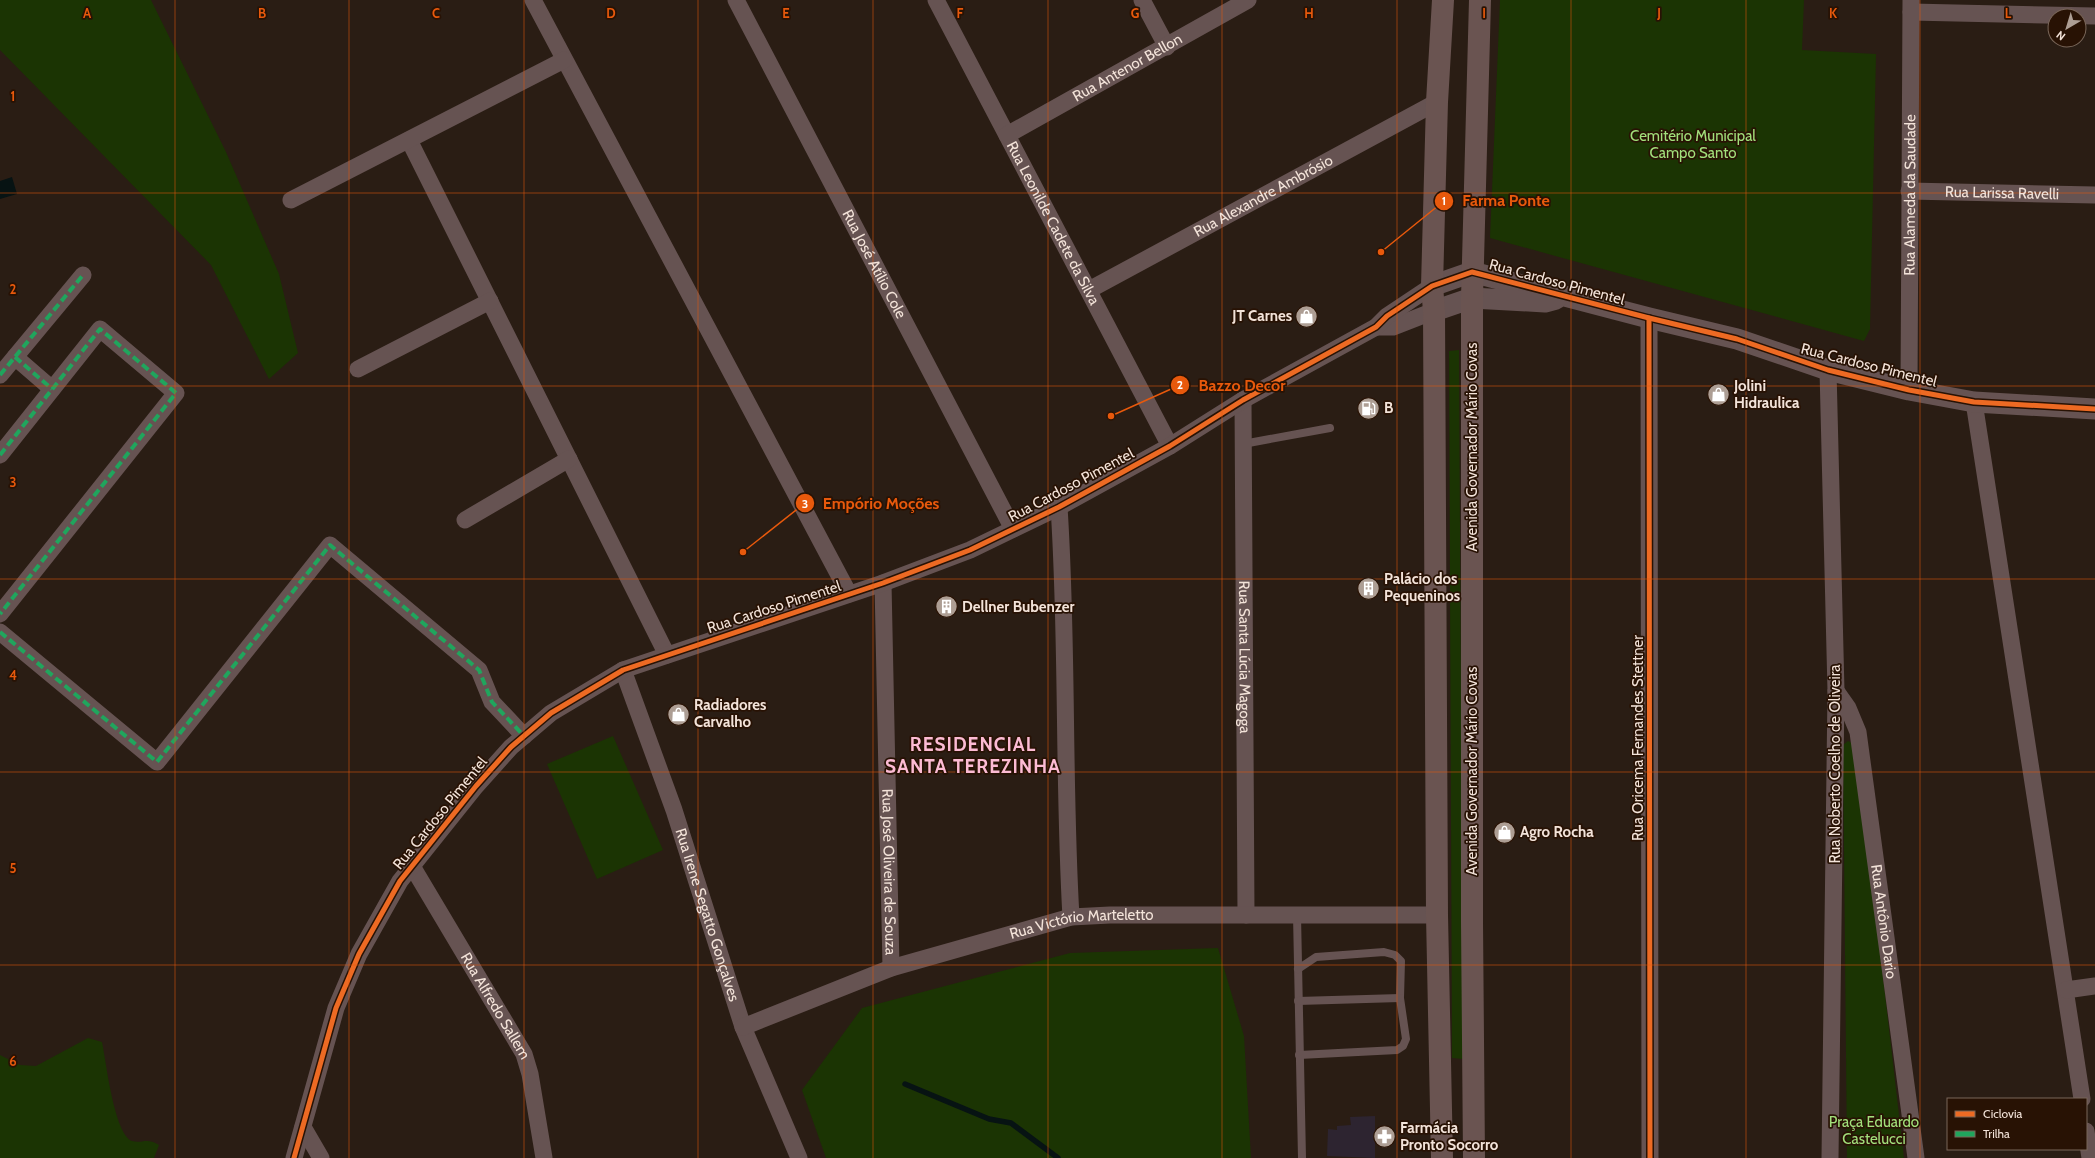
<svg xmlns="http://www.w3.org/2000/svg" width="2095" height="1158" font-family="Cabin,sans-serif">
<style>
.medical{fill:#2d2430}
.green{fill:#1b3403}
.water{fill:#071313}
.lines{fill:none;stroke-linecap:round;stroke-linejoin:round}
.stream{stroke:#071313;stroke-width:5.5}
.service{stroke:#665352;stroke-width:8}
.minor{stroke:#665352;stroke-width:17}
.tertiary{stroke:#665352;stroke-width:21}
.secondary{stroke:#6a5451;stroke-width:22}
.quiet{stroke:#20a55d;stroke-width:4;stroke-dasharray:8 4;stroke-linecap:butt}
.cycleway-casing{stroke:#281204;stroke-width:8}
.cycleway{stroke:#ed6a23;stroke-width:5}
.grid{fill:none;stroke:#e8590c;stroke-width:1;stroke-opacity:0.55}
.labels{text-anchor:middle;dominant-baseline:central;stroke-width:3.5;stroke-linejoin:round;paint-order:stroke}
.street-label{font-size:15px;fill:#f3e3d9;stroke:#281204}
.park-label{font-size:15px;fill:#a2e07b;stroke:#281204}
.poi-label{font-size:15px;font-weight:bold;fill:#f3e3d9;stroke:#281204;text-anchor:start}
.district-label{font-size:19px;font-weight:bold;letter-spacing:1px;fill:#fcbbd4;stroke:#281204}
.grid-label{font-size:13px;text-anchor:middle;font-weight:bold;fill:#e8590c;stroke:#281204;stroke-width:3.5;stroke-linejoin:round;paint-order:stroke}
.leader{fill:none;stroke:#e8590c;stroke-width:1.5}
.callout-dot{fill:#e8590c;stroke:#281204;stroke-width:1.5}
.mark-label{font-size:12px;text-anchor:middle;font-weight:bold;fill:#fff}
.callout-label{font-size:16px;text-anchor:middle;font-weight:bold;fill:#e8590c;stroke:#281204;stroke-width:3.5;stroke-linejoin:round;paint-order:stroke}
</style>
<rect width="100%" height="100%" fill="#2a1d14"/>
<path class="medical" d="M1375 1116V1158L1327 1156 1328 1129 1337 1130V1126L1351 1125 1350 1117Z"/>
<g class="green">
<path d="M0 0H151L226 152 279 274 298 353 269 379 211 265 0 50Z"/>
<path d="M1500 0H1804L1802 50 1876 54 1870 329 1864 341 1490 238Z"/>
<path d="M1459 350 1463 1059 1452 1058 1449 351Z"/>
<path d="M613 736 663 850 597 879 547 764Z"/>
<path d="M1848 741 1856 745 1904 1158H1847L1843 745Z"/>
<path d="M1218 948 1244 1036 1251 1158H826L802 1090 862 1008 1070 953Z"/>
<path d="M88 1038 102 1042C106 1060 114 1134 132 1141 142 1144 146 1137 159 1145L154 1158H0V1055L20 1065 36 1066Z"/>
</g>
<path class="water" d="M12 177 17 194 0 199V181Z"/>
<g class="lines">
<path class="stream" d="M905 1084 989 1119 1011 1123 1058 1158"/>
<g class="service">
<path d="M1243 444 1330 428"/>
<path d="M1297 915 1302 1158"/>
<path d="M1298 969 1316 957 1384 952 1395 955 1401 961 1400 998 1406 1039 1403 1046 1397 1050 1299 1055"/>
<path d="M1298 1001 1400 998"/>
</g>
<g class="minor">
<path d="M533 0 849 594"/>
<path id="s1" d="M736 0 1013 529"/>
<path id="s2" d="M936 0 1170 446"/>
<path d="M1142 0 1167 47"/>
<path d="M1911 12 2095 16"/>
<path id="s3" d="M1007 135 1248 0"/>
<path d="M409 140 667 655"/>
<path id="s4" d="M1909 191 2095 195"/>
<path d="M291 200 564 60"/>
<path id="s5" d="M1089 290 1437 102"/>
<path d="M1649 318 1650 1158"/>
<path d="M1376 327H1393L1434 311"/>
<path d="M15 357 52 389"/>
<path d="M358 369 490 301"/>
<path d="M1828 370 1836 691 1830 1158"/>
<path d="M0 375 83 275"/>
<path id="s6" d="M1909 390 1911 0"/>
<path id="s7" d="M1243 400 1246 915"/>
<path d="M1974 402 2082 1099"/>
<path d="M0 455 100 329 176 393 0 614"/>
<path d="M1059 507C1068 643 1063 781 1071 917"/>
<path d="M465 520 569 459"/>
<path id="s8" d="M883 583 891 968"/>
<path d="M0 632 157 762 330 545 479 670 492 702 524 736"/>
<path id="s9" d="M623 670 674 810 743 1027 799 1158"/>
<path id="s10" d="M1836 691 1848 708 1858 732 1916 1158"/>
<path id="s11" d="M412 866 524 1054 530 1074 544 1158"/>
<path d="M2066 990 2095 986"/>
<path id="s12" d="M743 1027 891 968 1071 917 1110 915H1437"/>
<path d="M303 1127 321 1158"/>
<path d="M2086 1131 2090 1158"/>
<path d="M294 1158 336 1008 359 954 400 881 476 786 511 747 551 713 623 670 883 583 970 550 1059 507 1170 446 1243 400 1376 327 1387 316 1432 286"/>
</g>
<g class="tertiary">
<path d="M1432 286 1472 272 1649 318 1737 339 1828 370 1909 390 1974 402 2095 409"/>
<path d="M1434 311 1472 298 1545 302 1556 299"/>
</g>
<g class="secondary">
<path d="M1442 1158 1437 915 1434 311 1432 286 1437 102 1443 0"/>
<path d="M1474 1158 1472 922V298L1480 0"/>
</g>
<g class="quiet">
<path d="M15 357 52 389"/>
<path d="M0 375 83 275"/>
<path d="M0 455 100 329 176 393 0 614"/>
<path d="M0 632 157 762 330 545 479 670 492 702 524 736"/>
</g>
<defs>
<g id="cycleway">
<path d="M1649 318 1650 1158"/>
<path d="M294 1158 336 1008 359 954 400 881 476 786 511 747 551 713 623 670 883 583 970 550 1059 507 1170 446 1243 400 1376 327 1387 316 1432 286 1472 272 1649 318 1737 339 1828 370 1909 390 1974 402 2095 409"/>
</g>
</defs>
<use href="#cycleway" class="cycleway-casing"/>
<use href="#cycleway" class="cycleway"/>
</g>
<path class="grid" d="M175 0V1158M349 0V1158M524 0V1158M698 0V1158M873 0V1158M1048 0V1158M1222 0V1158M1397 0V1158M1571 0V1158M1746 0V1158M1920 0V1158M0 193H2095M0 386H2095M0 579H2095M0 772H2095M0 965H2095"/>
<defs>
<symbol id="shop-disc" viewBox="-11 -11 22 22"><circle r="9.5" fill="#ad9e94" stroke="#281204"/><path d="M-5-2.5h2.3a2.7 3.5 0 0 1 5.4 0H5L5.5 6h-11ZM-1.5-2.5h3a1.5 2.3 0 0 0-3 0Z" fill="#fff"/></symbol>
<symbol id="fuel-disc" viewBox="-11 -11 22 22"><circle r="9.5" fill="#ad9e94" stroke="#281204"/><path d="M-5.5-6h7V0h2V4h1.3V-2.5L3-4.5l.8-.8L6-3V5H2.5V1h-1V6h-7ZM-4.2-4.7v3.2H.2V-4.7Z" fill="#fff"/></symbol>
<symbol id="building-disc" viewBox="-11 -11 22 22"><circle r="9.5" fill="#ad9e94" stroke="#281204"/><path d="M-4-6H4V6H1V3H-1V6H-4ZM-2.5-4.3h1.7v1.8h-1.7ZM.8-4.3h1.7v1.8H.8ZM-2.5-1h1.7V.8h-1.7ZM.8-1h1.7V.8H.8Z" fill="#fff"/></symbol>
<symbol id="pharmacy-disc" viewBox="-11 -11 22 22"><circle r="9.5" fill="#ad9e94" stroke="#281204"/><path d="M-2-6h4v4h4v4h-4v4h-4v-4h-4v-4h4Z" fill="#fff"/></symbol>
</defs>
<g fill-rule="evenodd">
<use href="#shop-disc" x="1294" y="304" width="25" height="25"/>
<use href="#shop-disc" x="1706" y="382" width="25" height="25"/>
<use href="#fuel-disc" x="1356" y="396" width="25" height="25"/>
<use href="#building-disc" x="1356" y="576" width="25" height="25"/>
<use href="#building-disc" x="934" y="594" width="25" height="25"/>
<use href="#shop-disc" x="666" y="702" width="25" height="25"/>
<use href="#shop-disc" x="1492" y="820" width="25" height="25"/>
<use href="#pharmacy-disc" x="1372" y="1124" width="25" height="25"/>
</g>
<g class="labels">
<g class="street-label">
<text stroke="none"><textPath href="#s3" startOffset="138">Rua Antenor Bellon</textPath></text>
<text stroke="none"><textPath href="#s4" startOffset="93">Rua Larissa Ravelli</textPath></text>
<text stroke="none"><textPath href="#s6" startOffset="195">Rua Alameda da Saudade</textPath></text>
<text stroke="none"><textPath href="#s5" startOffset="198">Rua Alexandre Ambrósio</textPath></text>
<text stroke="none"><textPath href="#s2" startOffset="252">Rua Leonilde Cadete da Silva</textPath></text>
<text stroke="none"><textPath href="#s1" startOffset="298">Rua José Atílio Cole</textPath></text>
<text transform="translate(1557 282) rotate(15)">Rua Cardoso Pimentel</text>
<text transform="translate(1869 365) rotate(14)">Rua Cardoso Pimentel</text>
<text transform="translate(1472 447) rotate(-90)">Avenida Governador Mário Covas</text>
<text transform="translate(1071 485) rotate(-28)">Rua Cardoso Pimentel</text>
<text transform="translate(774 607) rotate(-18)">Rua Cardoso Pimentel</text>
<text stroke="none"><textPath href="#s7" startOffset="257">Rua Santa Lúcia Magoga</textPath></text>
<text transform="translate(1638 738) rotate(-90)">Rua Oricema Fernandes Stettner</text>
<text transform="translate(1835 764) rotate(-90)">Rua Noberto Coelho de Oliveira</text>
<text transform="translate(1472 771) rotate(-90)">Avenida Governador Mário Covas</text>
<text transform="translate(440 813) rotate(-51)">Rua Cardoso Pimentel</text>
<text stroke="none"><textPath href="#s8" startOffset="289">Rua José Oliveira de Souza</textPath></text>
<text stroke="none"><textPath href="#s9" startOffset="259">Rua Irene Segatto Gonçalves</textPath></text>
<text stroke="none"><textPath href="#s10" startOffset="238">Rua Antônio Dario</textPath></text>
<text stroke="none"><textPath href="#s12" startOffset="356">Rua Victório Marteletto</textPath></text>
<text stroke="none"><textPath href="#s11" startOffset="163">Rua Alfredo Sallem</textPath></text>
</g>
<g class="park-label">
<text x="1693" y="136">Cemitério Municipal<tspan x="1693" dy="17">Campo Santo</tspan></text>
<text x="1874" y="1122">Praça Eduardo<tspan x="1874" dy="17">Castelucci</tspan></text>
</g>
<g class="poi-label">
<text x="1292" y="316" text-anchor="end">JT Carnes</text>
<text x="1734" y="386">Jolini<tspan x="1734" dy="17">Hidraulica</tspan></text>
<text x="1384" y="408">B</text>
<text x="1384" y="579">Palácio dos<tspan x="1384" dy="17">Pequeninos</tspan></text>
<text x="962" y="607">Dellner Bubenzer</text>
<text x="694" y="705">Radiadores<tspan x="694" dy="17">Carvalho</tspan></text>
<text x="1520" y="832">Agro Rocha</text>
<text x="1400" y="1128">Farmácia<tspan x="1400" dy="17">Pronto Socorro</tspan></text>
</g>
<g class="district-label">
<text x="973" y="744">RESIDENCIAL<tspan x="973" dy="22">SANTA TEREZINHA</tspan></text>
</g>
</g>
<g class="grid-label">
<text x="87" y="18">A</text>
<text x="262" y="18">B</text>
<text x="436" y="18">C</text>
<text x="611" y="18">D</text>
<text x="786" y="18">E</text>
<text x="960" y="18">F</text>
<text x="1135" y="18">G</text>
<text x="1309" y="18">H</text>
<text x="1484" y="18">I</text>
<text x="1659" y="18">J</text>
<text x="1833" y="18">K</text>
<text x="2008" y="18">L</text>
<text x="13" y="101">1</text>
<text x="13" y="294">2</text>
<text x="13" y="487">3</text>
<text x="13" y="680">4</text>
<text x="13" y="873">5</text>
<text x="13" y="1066">6</text>
</g>
<path class="leader" d="M1381 252L1444 201M1111 416L1180 385M743 552L805 503"/>
<g class="callout-dot">
<circle cx="1381" cy="252" r="4"/>
<circle cx="1111" cy="416" r="4"/>
<circle cx="743" cy="552" r="4"/>
<circle cx="1444" cy="201" r="10"/>
<circle cx="1180" cy="385" r="10"/>
<circle cx="805" cy="503" r="10"/>
</g>
<g class="mark-label">
<text x="1444" y="205">1</text>
<text x="1180" y="389">2</text>
<text x="805" y="508">3</text>
</g>
<g class="callout-label">
<text x="1506" y="206">Farma Ponte</text>
<text x="1242" y="391">Bazzo Decor</text>
<text x="881" y="509">Empório Moções</text>
</g>
<rect x="1947" y="1098" width="140" height="52" fill="#281204" stroke="#796659"/>
<rect x="1955" y="1111" width="20" height="6" fill="#ed6a23" stroke="#796659"/>
<text x="1983" y="1118" font-size="12" fill="#f3e3d9">Ciclovia</text>
<rect x="1955" y="1131" width="20" height="6" fill="#20a55d" stroke="#796659"/>
<text x="1983" y="1138" font-size="12" fill="#f3e3d9">Trilha</text>
<g transform="translate(2067 28) rotate(218)"><circle r="19" fill="#281204" stroke="#796659"/>
<path d="M0-3L7 15L0 10L-7 15Z" fill="#ad9e94"/>
<text y="-6" font-size="11" font-weight="bold" text-anchor="middle" fill="#f3e3d9">N</text>
</g>
</svg>
